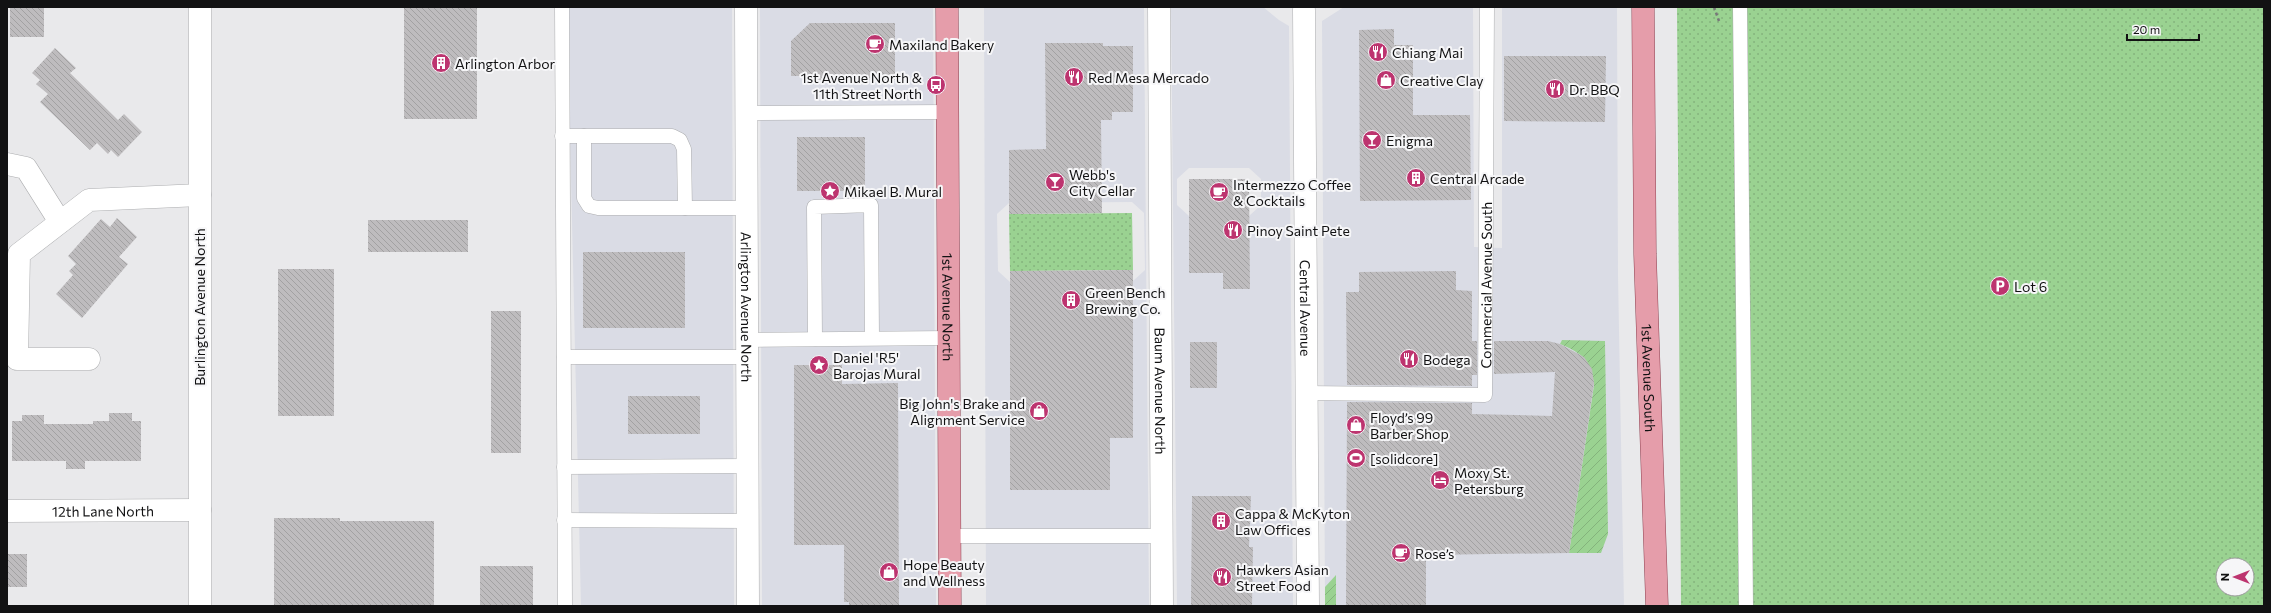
<svg xmlns="http://www.w3.org/2000/svg" width="2271" height="613" font-family="Commissioner,sans-serif">
<style>
.built{fill:#dadce5;fill-rule:evenodd}
.grass{fill:url(#grass-dots);fill-rule:evenodd}
.garden{fill:url(#garden-furrows)}
.building{fill:url(#building-back-hatch)}
.lines{fill:none;stroke-linecap:round;stroke-linejoin:round}
.lane-casing{stroke:#adaeb0;stroke-width:15}
.street-casing{stroke:#adaeb0;stroke-width:23}
.secondary-casing{stroke:#adaeb0;stroke-width:23}
.primary-casing{stroke:#8f4151;stroke-width:23}
.path{stroke:#777779;stroke-width:2.5;stroke-dasharray:3 3;stroke-linecap:butt}
.lane{stroke:#fff;stroke-width:14}
.street{stroke:#fff;stroke-width:22}
.secondary{stroke:#fff;stroke-width:22}
.primary{stroke:#e59daa;stroke-width:22}
.labels{text-anchor:middle;dominant-baseline:central;stroke-width:4;stroke-linejoin:round;paint-order:stroke}
.poi-label{font-size:14px;fill:#121213;stroke:#f6f6f8;text-anchor:start}
.street-label{font-size:14px;fill:#121213;stroke:#f6f6f8}
</style>
<defs>
<pattern id="grass-dots" width="8" height="8" patternUnits="userSpaceOnUse"><rect width="8" height="8" fill="#9ad291"/><path d="M2 2h.1M6 6h.1" fill="none" stroke="#84b37c" stroke-width="1.8" stroke-linecap="round"/></pattern>
<pattern id="garden-furrows" width="10" height="10" patternUnits="userSpaceOnUse"><rect width="10" height="10" fill="#9ad291"/><path d="M-1 1l2-2M0 10L10 0M9 11l2-2" fill="none" stroke="#84b37c"/></pattern>
<pattern id="building-back-hatch" width="6" height="6" patternUnits="userSpaceOnUse"><rect width="6" height="6" fill="#bebcbe"/><path d="M-1 5l2 2M0 0l6 6M5-1l2 2" fill="none" stroke="#a2a1a2"/></pattern>
</defs>
<rect width="100%" height="100%" fill="#e9e9eb"/>
<g class="built">
<path d="M567 7H732L734 606H581Z"/>
<path d="M760 7H933L936 606H762Z"/>
<path d="M984 7H1144L1149 606H986ZM1132 202 1144 213 1145 270 1133 281 1010 282 998 271 997 214 1009 203Z"/>
<path d="M1171 7H1263L1279 20 1289 26 1293 606H1177ZM1189 168H1249L1261 179V205L1249 216H1189L1177 205V179Z"/>
<path d="M1344 7H1473L1474 247 1502 248V7H1617L1618 275 1624 606H1325L1322 21Z"/>
</g>
<g class="grass">
<path d="M1677 7H2264V606H1681ZM2223 565H2247V589H2223Z"/>
<path d="M1132 213 1133 270 1010 271 1009 214Z"/>
</g>
<g class="garden">
<path d="M1562 340 1605 341 1608 534 1601 553H1569L1594 385C1591 360 1583 354 1560 344Z"/>
<path d="M1336 575V606H1325V587Z"/>
</g>
<g class="building">
<rect x="10" y="7" width="34" height="30"/>
<rect x="404" y="7" width="73" height="112"/>
<path d="M810 23H895V80H817V76H791V41Z"/>
<path d="M1394 29V45H1413V115H1470L1471 200 1360 201 1359 30Z"/>
<path d="M1045 43H1103V46H1133V112H1112V120H1101L1102 213 1009 214V150L1046 149Z"/>
<path d="M55 48 76 68 70 73 118 120 124 114 142 132 118 157 111 150 108 154 97 143 90 150 40 102 48 94 36 84 40 80 32 73Z"/>
<path d="M1504 56H1606L1605 122 1504 121Z"/>
<rect x="797" y="137" width="68" height="54"/>
<path d="M1189 179H1249L1250 289H1223V273H1189Z"/>
<path d="M117 218 137 237 119 257 128 264 82 318 56 294 73 275 69 271 76 264 68 256 101 219 110 227Z"/>
<rect x="368" y="220" width="100" height="32"/>
<rect x="583" y="252" width="102" height="76"/>
<rect x="278" y="269" width="56" height="147"/>
<path d="M1133 270V438H1110V490H1010V271Z"/>
<path d="M1456 271V290L1472 291V341H1477V375H1472V386L1347 385 1346 292H1359V272Z"/>
<rect x="491" y="311" width="30" height="142"/>
<path d="M1494 341H1548L1560 344 1584 357 1592 369 1594 383 1569 553 1426 555V606H1346L1347 402 1472 403V414L1552 416 1555 372 1494 374Z"/>
<rect x="1190" y="342" width="27" height="46"/>
<path d="M794 365H842V384L898 383 899 606H849V602H844V545H794Z"/>
<rect x="628" y="396" width="72" height="38"/>
<path d="M109 413H132V421H141V461H85V469H66V461H12V421H22V415H44V424H93V421H109Z"/>
<path d="M1192 496H1251L1249 547H1253L1252 606H1191Z"/>
<path d="M274 518H340V521H434V606H274Z"/>
<rect x="7" y="554" width="20" height="33"/>
<rect x="480" y="566" width="53" height="40"/>
</g>
<g class="lines">
<defs>
<g id="lane">
<path d="M562 7 565 606"/>
<path d="M1740 7 1746 606"/>
<path d="M746 113 948 112"/>
<path d="M562 136H672L680 140 684 149 685 208"/>
<path d="M584 136V198L589 206 598 208H746"/>
<path d="M815 339 814 207 871 205 872 338"/>
<path d="M747 340 949 338"/>
<path d="M564 357H747"/>
<path id="s1" d="M1306 393 1485 395 1487 7"/>
<path d="M564 467 748 466"/>
<path d="M564 520 748 521"/>
<path d="M950 536H1161"/>
</g>
<g id="street">
<path d="M200 7V606"/>
<path id="s2" d="M746 7 748 606"/>
<path id="s3" d="M1159 7 1162 606"/>
<path d="M7 164 26 168 60 222"/>
<path d="M89 359H17L19 254 89 200 200 195"/>
<path id="s4" d="M7 511 200 510"/>
</g>
<g id="secondary">
<path id="s5" d="M1304 10 1308 606"/>
</g>
<g id="primary">
<path id="s6" d="M947 7 950 606"/>
<path id="s7" d="M1643 7 1645 254 1657 606"/>
</g>
</defs>
<use href="#lane" class="lane-casing"/>
<use href="#street" class="street-casing"/>
<use href="#secondary" class="secondary-casing"/>
<use href="#primary" class="primary-casing"/>
<path class="path" d="M1714 7 1719 21"/>
<use href="#lane" class="lane"/>
<use href="#street" class="street"/>
<use href="#secondary" class="secondary"/>
<use href="#primary" class="primary"/>
</g>
<defs>
<symbol id="cafe-disc" viewBox="-11 -11 22 22"><circle r="9.5" fill="#bd346f" stroke="#f6f6f8"/><path d="M-5.5-4.5H6V0H3Q3 3.5 0 3.5H-2.5Q-5.5 3.5-5.5 0ZM3-3.2v2h1.7v-2ZM-6 4.5H4V6H-6Z" fill="#fff"/></symbol>
<symbol id="restaurant-disc" viewBox="-11 -11 22 22"><circle r="9.5" fill="#bd346f" stroke="#f6f6f8"/><path d="M-5-6h1v4h1v-4h1v4h1v-4h1v5L-1.5 .5V6h-2V.5L-5-1ZM5-6V6H3V1.5H1.5Q1.5-4 5-6Z" fill="#fff"/></symbol>
<symbol id="building-disc" viewBox="-11 -11 22 22"><circle r="9.5" fill="#bd346f" stroke="#f6f6f8"/><path d="M-4-6H4V6H1V3H-1V6H-4ZM-2.5-4.3h1.7v1.8h-1.7ZM.8-4.3h1.7v1.8H.8ZM-2.5-1h1.7V.8h-1.7ZM.8-1h1.7V.8H.8Z" fill="#fff"/></symbol>
<symbol id="shop-disc" viewBox="-11 -11 22 22"><circle r="9.5" fill="#bd346f" stroke="#f6f6f8"/><path d="M-5-2.5h2.3a2.7 3.5 0 0 1 5.4 0H5L5.5 6h-11ZM-1.5-2.5h3a1.5 2.3 0 0 0-3 0Z" fill="#fff"/></symbol>
<symbol id="bus-disc" viewBox="-11 -11 22 22"><circle r="9.5" fill="#bd346f" stroke="#f6f6f8"/><path d="M-5-6H5V4H4V6H2V4H-2V6H-4V4H-5ZM-3.5-4V0h7V-4ZM-3.5 1.2v1.5H-2V1.2ZM2 1.2v1.5H3.5V1.2Z" fill="#fff"/></symbol>
<symbol id="bar-disc" viewBox="-11 -11 22 22"><circle r="9.5" fill="#bd346f" stroke="#f6f6f8"/><path d="M-6-5H6L.8 .8V4.5H3.5V6h-7V4.5H-.8V.8Z" fill="#fff"/></symbol>
<symbol id="sight-disc" viewBox="-11 -11 22 22"><circle r="9.5" fill="#bd346f" stroke="#f6f6f8"/><path d="M0-6L1.8-2.2L6-1.7L2.9 1.2L3.7 5.4L0 3.3L-3.7 5.4L-2.9 1.2L-6-1.7L-1.8-2.2Z" fill="#fff"/></symbol>
<symbol id="parking-disc" viewBox="-11 -11 22 22"><circle r="9.5" fill="#bd346f" stroke="#f6f6f8"/><path d="M-3.5-5.5H1a3.5 3.5 0 0 1 0 7H-1V5.5H-3.5ZM-1-3.4V-.6H.8a1.4 1.4 0 0 0 0-2.8Z" fill="#fff"/></symbol>
<symbol id="stadium-disc" viewBox="-11 -11 22 22"><circle r="9.5" fill="#bd346f" stroke="#f6f6f8"/><path d="M0-5a6.5 5 0 1 0 0 10a6.5 5 0 1 0 0-10ZM-3.5-1.8h7v3.6h-7Z" fill="#fff"/></symbol>
<symbol id="hotel-disc" viewBox="-11 -11 22 22"><circle r="9.5" fill="#bd346f" stroke="#f6f6f8"/><path d="M-6-4.5h1.5V1H6V5H4.5V3h-9V5H-6ZM-4 0a1.8 1.8 0 1 1 3.6 0ZM.5 0V-2.5h3Q6-2.5 6 0Z" fill="#fff"/></symbol>
</defs>
<g fill-rule="evenodd">
<use href="#cafe-disc" x="864" y="33" width="22" height="22"/>
<use href="#restaurant-disc" x="1367" y="41" width="22" height="22"/>
<use href="#building-disc" x="430" y="52" width="22" height="22"/>
<use href="#restaurant-disc" x="1063" y="66" width="22" height="22"/>
<use href="#shop-disc" x="1375" y="69" width="22" height="22"/>
<use href="#bus-disc" x="925" y="74" width="22" height="22"/>
<use href="#restaurant-disc" x="1544" y="78" width="22" height="22"/>
<use href="#bar-disc" x="1361" y="129" width="22" height="22"/>
<use href="#building-disc" x="1405" y="167" width="22" height="22"/>
<use href="#bar-disc" x="1044" y="171" width="22" height="22"/>
<use href="#sight-disc" x="819" y="180" width="22" height="22"/>
<use href="#cafe-disc" x="1208" y="181" width="22" height="22"/>
<use href="#restaurant-disc" x="1222" y="219" width="22" height="22"/>
<use href="#parking-disc" x="1989" y="275" width="22" height="22"/>
<use href="#building-disc" x="1060" y="289" width="22" height="22"/>
<use href="#restaurant-disc" x="1398" y="348" width="22" height="22"/>
<use href="#sight-disc" x="808" y="354" width="22" height="22"/>
<use href="#shop-disc" x="1028" y="400" width="22" height="22"/>
<use href="#shop-disc" x="1345" y="414" width="22" height="22"/>
<use href="#stadium-disc" x="1345" y="447" width="22" height="22"/>
<use href="#hotel-disc" x="1429" y="469" width="22" height="22"/>
<use href="#building-disc" x="1210" y="510" width="22" height="22"/>
<use href="#cafe-disc" x="1390" y="542" width="22" height="22"/>
<use href="#shop-disc" x="878" y="561" width="22" height="22"/>
<use href="#restaurant-disc" x="1211" y="566" width="22" height="22"/>
</g>
<g class="labels">
<g class="poi-label">
<text x="889" y="44">Maxiland Bakery</text>
<text x="1392" y="52">Chiang Mai</text>
<text x="455" y="63">Arlington Arbor</text>
<text x="922" y="77" text-anchor="end">1st Avenue North &amp;<tspan x="922" dy="16">11th Street North</tspan></text>
<text x="1088" y="77">Red Mesa Mercado</text>
<text x="1400" y="80">Creative Clay</text>
<text x="1569" y="89">Dr. BBQ</text>
<text x="1386" y="140">Enigma</text>
<text x="1069" y="174">Webb's<tspan x="1069" dy="16">City Cellar</tspan></text>
<text x="1430" y="178">Central Arcade</text>
<text x="1233" y="184">Intermezzo Coffee<tspan x="1233" dy="16">&amp; Cocktails</tspan></text>
<text x="844" y="191">Mikael B. Mural</text>
<text x="1247" y="230">Pinoy Saint Pete</text>
<text x="2014" y="286">Lot 6</text>
<text x="1085" y="292">Green Bench<tspan x="1085" dy="16">Brewing Co.</tspan></text>
<text x="833" y="357">Daniel 'R5'<tspan x="833" dy="16">Barojas Mural</tspan></text>
<text x="1423" y="359">Bodega</text>
<text x="1025" y="403" text-anchor="end">Big John's Brake and<tspan x="1025" dy="16">Alignment Service</tspan></text>
<text x="1370" y="417">Floyd’s 99<tspan x="1370" dy="16">Barber Shop</tspan></text>
<text x="1370" y="458">[solidcore]</text>
<text x="1454" y="472">Moxy St.<tspan x="1454" dy="16">Petersburg</tspan></text>
<text x="1235" y="513">Cappa &amp; McKyton<tspan x="1235" dy="16">Law Offices</tspan></text>
<text x="1415" y="553">Rose’s</text>
<text x="903" y="564">Hope Beauty<tspan x="903" dy="16">and Wellness</tspan></text>
<text x="1236" y="569">Hawkers Asian<tspan x="1236" dy="16">Street Food</tspan></text>
</g>
<g class="street-label">
<text stroke="none"><textPath href="#s1" startOffset="289">Commercial Avenue South</textPath></text>
<text stroke="none"><textPath href="#s2" startOffset="300">Arlington Avenue North</textPath></text>
<text stroke="none"><textPath href="#s6" startOffset="300">1st Avenue North</textPath></text>
<text transform="translate(199 307) rotate(-90)">Burlington Avenue North</text>
<text stroke="none"><textPath href="#s5" startOffset="298">Central Avenue</textPath></text>
<text stroke="none"><textPath href="#s7" startOffset="371">1st Avenue South</textPath></text>
<text stroke="none"><textPath href="#s3" startOffset="384">Baum Avenue North</textPath></text>
<text stroke="none"><textPath href="#s4" startOffset="96">12th Lane North</textPath></text>
</g>
</g>
<rect width="2271" height="613" fill="none" stroke="#121213" stroke-width="16"/>
<g transform="translate(2235 577) rotate(270)"><circle r="19" fill="#f6f6f8" stroke="#9b9b9c"/>
<path d="M0-3L7 15L0 10L-7 15Z" fill="#bd346f"/>
<text y="-6" font-size="11" font-weight="bold" text-anchor="middle" fill="#121213">N</text>
</g>
<path d="M2127 34v6h72v-6" fill="none" stroke="#121213" stroke-width="2"/>
<text x="2133" y="34" font-size="12" fill="#121213" stroke="#f6f6f8" stroke-width="3" paint-order="stroke">20 m</text>
</svg>
